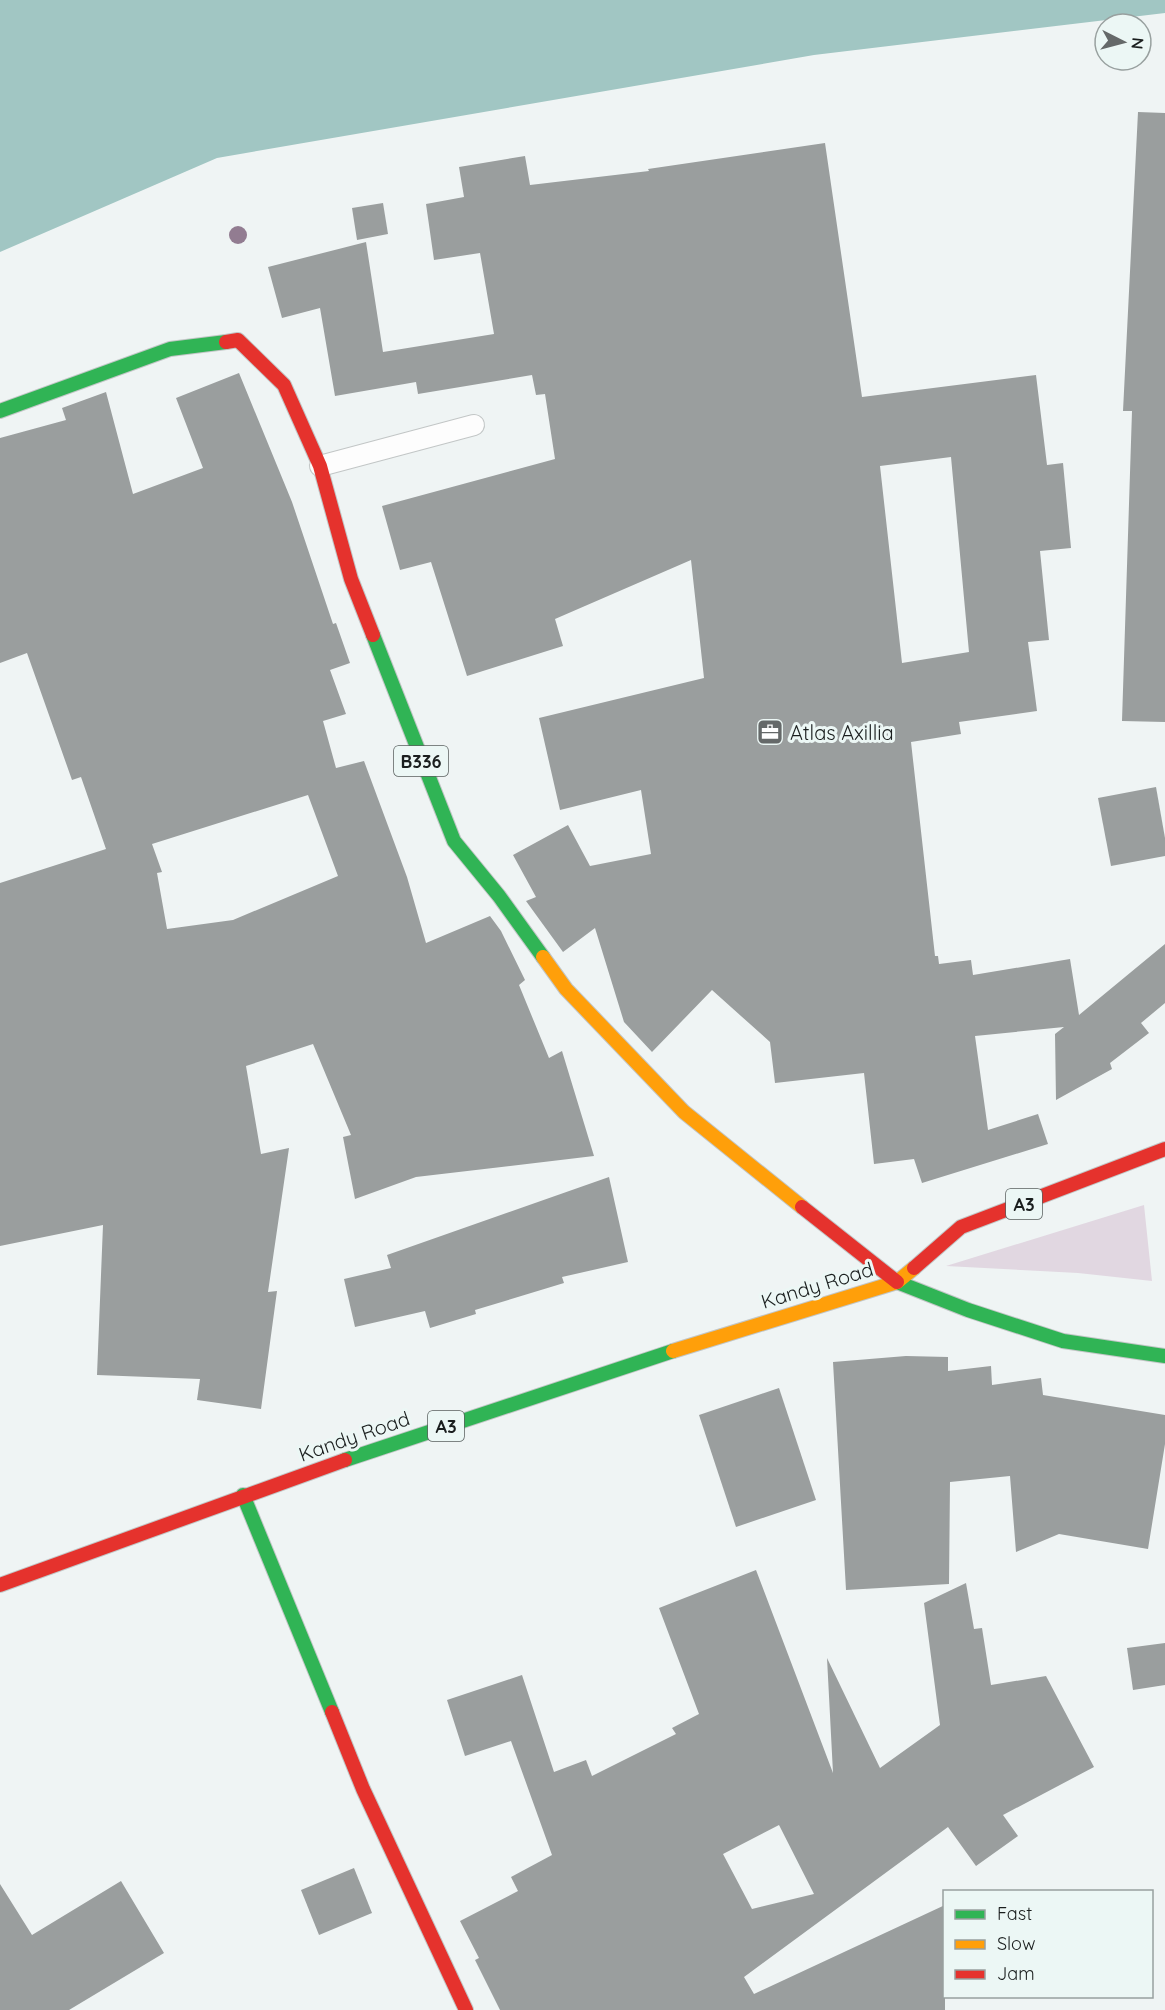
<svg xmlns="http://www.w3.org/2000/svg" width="1165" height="2010" font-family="Quicksand,sans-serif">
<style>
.green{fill:#e1d7e1}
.water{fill:#a1c6c3}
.building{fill:#9a9e9e;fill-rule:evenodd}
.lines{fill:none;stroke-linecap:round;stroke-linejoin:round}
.lane-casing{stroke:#c2c6c6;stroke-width:22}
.fast-casing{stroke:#c2c6c6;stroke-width:16}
.slow-casing{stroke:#c2c6c6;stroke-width:16}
.jam-casing{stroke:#c2c6c6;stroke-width:16}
.lane{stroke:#fdfdfd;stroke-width:20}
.fast{stroke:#30b455;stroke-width:14}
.slow{stroke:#ff9f0a;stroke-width:14}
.jam{stroke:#e5322d;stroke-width:14}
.tree{fill:#927c91}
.labels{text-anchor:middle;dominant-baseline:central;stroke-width:6;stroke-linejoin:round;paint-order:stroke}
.shield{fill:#ecf7f5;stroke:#595f5e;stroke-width:1.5}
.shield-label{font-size:18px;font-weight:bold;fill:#1a1e1e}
.poi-label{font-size:20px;fill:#1a1e1e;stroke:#ecf7f5;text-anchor:start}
.street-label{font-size:20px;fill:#1a1e1e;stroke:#ecf7f5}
</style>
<rect width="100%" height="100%" fill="#eff4f4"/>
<path class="green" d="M1144 1205 1152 1281 1078 1273 946 1266Z"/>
<path class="water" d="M0 0H1165V13L814 55 217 158 0 252Z"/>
<g class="building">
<path d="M1138 112 1165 113V722L1122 721 1132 411H1123Z"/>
<path d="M825 143 862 397 1036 375 1047 465 1063 463 1071 548 1040 551 1049 640 1028 642 1037 711 959 722 961 734 911 742 935 956H938L939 964 971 960 973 975 1070 959 1079 1015 1165 944V1003L1141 1023 1149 1033 1110 1063 1112 1069 1056 1100 1055 1034 1064 1027 975 1036 988 1130 1038 1114 1048 1144 922 1183 914 1159 874 1164 864 1073 775 1083 770 1042 712 990 652 1052 624 1022 595 928 563 952 526 901 536 897 513 855 568 825 590 866 651 854 641 790 560 810 539 718 704 678 691 560 555 619 563 646 467 676 431 562 400 570 382 506 555 459 545 394 536 395 532 375 418 394 416 382 335 396 320 308 282 318 268 267 366 242 383 352 494 334 480 253 434 260 426 204 464 197 459 167 525 156 530 185 649 171 648 169ZM951 457 969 652 902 663 880 466Z"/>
<path d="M383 203 388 234 357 240 352 208Z"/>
<path d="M239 373 292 502 333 624 336 623 350 663 330 670 346 714 323 721 336 768 364 761 407 877 426 943 490 916 501 931 525 980 519 985 549 1058 562 1051 594 1156 416 1177 355 1199 343 1137 351 1135 313 1044 246 1066 261 1154 289 1148 268 1292 277 1291 261 1409 197 1400 200 1379 97 1375 103 1225 0 1246V883L106 849 81 777 72 780 27 653 0 663V438L66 420 62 408 106 392 133 494 203 468 176 398ZM308 795 338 876 233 920 167 929 157 873 162 872 152 844Z"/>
<path d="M1156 787 1165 838V856L1111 866 1098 798Z"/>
<path d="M609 1177 628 1262 562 1277 564 1283 475 1310 476 1314 430 1328 425 1311 355 1327 344 1279 391 1268 387 1255Z"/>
<path d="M906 1356 948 1357V1371L991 1366 992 1385 1041 1378 1043 1395 1165 1415V1444L1148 1549 1059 1534 1016 1552 1010 1476 950 1482 949 1584 846 1590 833 1362Z"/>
<path d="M779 1388 816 1500 736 1527 699 1415Z"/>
<path d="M756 1570 833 1773 827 1658 880 1768 940 1725 924 1603 966 1583 974 1629 982 1628 991 1685 1046 1676 1094 1767 1003 1815 1018 1836 976 1866 948 1827 744 1977 754 1994 945 1905V2010H500L475 1960 479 1958 460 1921 518 1891 511 1877 552 1855 511 1741 465 1756 447 1700 522 1675 554 1772 586 1760 592 1776 676 1734 672 1728 699 1714 659 1608ZM779 1825 814 1894 752 1909 723 1854Z"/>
<path d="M1165 1643V1685L1133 1690 1127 1648Z"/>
<path d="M354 1868 372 1913 319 1935 301 1890Z"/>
<path d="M121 1881 164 1953 69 2010H0V1884L32 1935Z"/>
</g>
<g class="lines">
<defs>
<path id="lane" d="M320 466 474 425"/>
<g id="fast">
<path d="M0 411 170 349 226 342"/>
<path d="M373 635 454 841 499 896 543 957"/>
<path d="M897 1282 968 1310 1063 1341 1165 1356"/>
<path d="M345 1460 673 1351"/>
<path d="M243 1495 332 1712"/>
</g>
<g id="slow">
<path d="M543 957 566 989 684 1112 802 1207"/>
<path d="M673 1351 897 1282 914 1268"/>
</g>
<g id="jam">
<path d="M226 342 238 340 284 385 320 466 351 579 373 635"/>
<path d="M802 1207 897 1282"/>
<path d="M914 1268 961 1227 1165 1149"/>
<path d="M0 1585 345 1460"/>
<path d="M332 1712 363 1789 466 2010"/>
</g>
</defs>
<use href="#lane" class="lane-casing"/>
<use href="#fast" class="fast-casing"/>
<use href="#slow" class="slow-casing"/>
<use href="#jam" class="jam-casing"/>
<use href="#lane" class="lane"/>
<use href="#fast" class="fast"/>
<use href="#slow" class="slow"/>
<use href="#jam" class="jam"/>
</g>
<circle class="tree" cx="238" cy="235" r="9"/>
<defs>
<symbol id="office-square" viewBox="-11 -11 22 22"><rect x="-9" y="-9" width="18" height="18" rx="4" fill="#656969" stroke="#ecf7f5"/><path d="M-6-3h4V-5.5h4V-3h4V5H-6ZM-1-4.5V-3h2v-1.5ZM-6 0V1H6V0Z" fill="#fff"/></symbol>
</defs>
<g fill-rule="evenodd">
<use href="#office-square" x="755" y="717" width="30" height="30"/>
</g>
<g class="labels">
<g class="shield">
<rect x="394" y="746" width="54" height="30" rx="4.5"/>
<rect x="1006" y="1189" width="36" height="30" rx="4.5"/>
<rect x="428" y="1411" width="36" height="30" rx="4.5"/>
</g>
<g class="shield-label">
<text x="421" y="761">B336</text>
<text x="1024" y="1204">A3</text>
<text x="446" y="1426">A3</text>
</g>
<g class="poi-label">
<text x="790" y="732">Atlas Axillia</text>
</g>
<g class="street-label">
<text transform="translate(817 1285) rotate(-17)">Kandy Road</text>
<text transform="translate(354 1436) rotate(-19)">Kandy Road</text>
</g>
</g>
<rect x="943" y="1890" width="210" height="108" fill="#ecf7f5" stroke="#98a09f" stroke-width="1.5"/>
<rect x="955" y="1910" width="30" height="9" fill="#30b455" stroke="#98a09f" stroke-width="1.5"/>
<text x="997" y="1920" font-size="18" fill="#1a1e1e">Fast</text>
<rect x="955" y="1940" width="30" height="9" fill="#ff9f0a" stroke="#98a09f" stroke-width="1.5"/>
<text x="997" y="1950" font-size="18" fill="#1a1e1e">Slow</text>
<rect x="955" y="1970" width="30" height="9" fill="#e5322d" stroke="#98a09f" stroke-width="1.5"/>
<text x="997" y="1980" font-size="18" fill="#1a1e1e">Jam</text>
<g transform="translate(1123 42) rotate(96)"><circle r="28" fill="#ecf7f5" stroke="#98a09f" stroke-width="1.5"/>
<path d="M0-4.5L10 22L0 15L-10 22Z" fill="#656969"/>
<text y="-9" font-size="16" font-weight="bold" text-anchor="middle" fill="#1a1e1e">N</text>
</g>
</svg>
